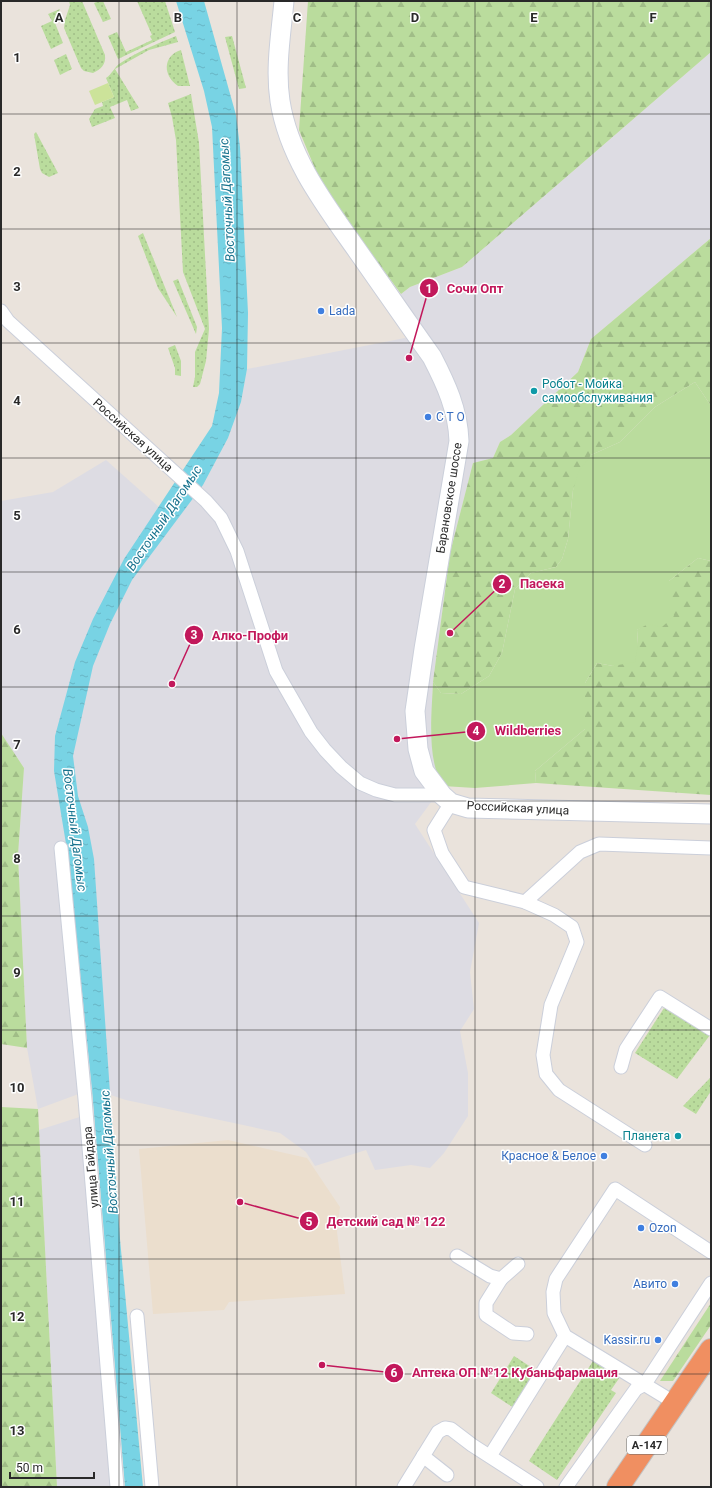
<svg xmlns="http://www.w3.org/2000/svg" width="712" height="1488" font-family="Roboto,sans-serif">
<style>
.industrial{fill:#dddce3}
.education{fill:#ebdecd}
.grass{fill:url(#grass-dots)}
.forest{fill:url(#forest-firs)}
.garden{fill:#badc9d}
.pitch{fill:#cce39a}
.water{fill:url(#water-ripples)}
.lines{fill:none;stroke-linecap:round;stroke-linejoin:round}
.street-casing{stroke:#cbcfda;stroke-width:15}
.secondary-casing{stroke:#cbcfda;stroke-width:21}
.highway-casing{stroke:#c3c3c3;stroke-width:24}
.street{stroke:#fff;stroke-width:13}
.secondary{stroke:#fff;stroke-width:19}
.highway{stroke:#f08f61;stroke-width:22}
.grid{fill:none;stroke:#292929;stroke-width:1;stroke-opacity:0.55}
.shop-dot{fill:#3f7fe0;stroke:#fff;stroke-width:1.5}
.culture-dot{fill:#0f9aa8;stroke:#fff;stroke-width:1.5}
.labels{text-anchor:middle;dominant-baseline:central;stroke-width:3;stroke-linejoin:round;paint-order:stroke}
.shield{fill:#fff;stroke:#696969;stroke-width:1}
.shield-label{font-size:11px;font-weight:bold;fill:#292929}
.shop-label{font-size:12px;fill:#366cbe;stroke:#fff;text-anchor:start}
.culture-label{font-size:12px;fill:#0d838f;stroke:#fff;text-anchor:start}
.street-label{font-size:12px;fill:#292929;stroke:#fff}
.water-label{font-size:13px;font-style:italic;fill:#18738e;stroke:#fff}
.grid-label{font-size:13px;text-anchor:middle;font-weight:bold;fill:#292929;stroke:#fff;stroke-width:3;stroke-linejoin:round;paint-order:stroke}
.leader{fill:none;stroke:#c2185b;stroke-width:1.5}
.callout-dot{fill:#c2185b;stroke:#fff;stroke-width:1.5}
.mark-label{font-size:12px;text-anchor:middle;font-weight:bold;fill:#fff}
.callout-label{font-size:13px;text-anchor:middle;font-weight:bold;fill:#c2185b;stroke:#fff;stroke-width:3;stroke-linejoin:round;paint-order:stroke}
</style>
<defs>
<pattern id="grass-dots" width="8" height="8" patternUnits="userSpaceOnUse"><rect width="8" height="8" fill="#badc9d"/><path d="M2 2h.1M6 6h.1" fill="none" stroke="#a0bd87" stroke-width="1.8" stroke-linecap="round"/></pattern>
<pattern id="forest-firs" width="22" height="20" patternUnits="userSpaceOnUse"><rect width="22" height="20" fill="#badc9d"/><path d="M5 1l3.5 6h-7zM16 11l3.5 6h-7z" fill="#a0bd87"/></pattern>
<pattern id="water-ripples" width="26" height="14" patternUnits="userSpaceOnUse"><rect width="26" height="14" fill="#78d3e4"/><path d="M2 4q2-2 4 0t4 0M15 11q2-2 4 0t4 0" fill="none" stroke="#68b5c4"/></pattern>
</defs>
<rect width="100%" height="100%" fill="#eae3dc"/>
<g class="industrial">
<path d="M711 52V238L591 339 578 372 511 435 500 442 493 458 473 463 450 553 433 682 431 734 434 757 443 786 415 824 479 923 470 972 474 1009 460 1031 468 1073V1116L444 1153 430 1168 411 1165 375 1170 366 1150 315 1166 306 1152 280 1133 126 1100 92 1089 38 1109 27 1048 18 855 24 768 1 733V501L53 492 106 460 169 516 204 483 228 438 241 402 247 369 410 337 401 294 410 287 462 267Z"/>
<path d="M89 1114 117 1487H57L39 1130Z"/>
</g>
<path class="education" d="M228 1140 307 1158 340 1207 337 1232 345 1294 229 1302 224 1310 153 1314 139 1149Z"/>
<g class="grass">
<path d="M69 1H82L105 55C106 65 101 69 93 73L84 71 81 68 64 28 65 20 70 5Z"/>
<path d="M99 1H103L111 19 103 22 94 3Z"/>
<path d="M137 1H165L175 32 118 59 108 36 117 32 126 52 152 40 150 36 152 35Z"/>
<path d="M60 9 55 23 63 43 51 49 41 26 52 21 48 14Z"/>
<path d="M176 36 178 42 149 50 115 69 139 108 131 111 127 100 110 107 115 118 92 127 89 119 95 109 103 106 102 102 114 97 106 78C112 74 114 68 119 64 136 52 157 44 176 36Z"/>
<path d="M232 36 246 88 239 89 225 37Z"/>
<path d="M181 50 190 86H178C163 76 162 56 181 50Z"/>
<path d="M66 54 72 69 60 75 54 60Z"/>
<path d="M191 94 199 143 209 329 206 361 200 384 197 387H193L195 377V352L205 329 183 272 176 140 172 117 168 103Z"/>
<path d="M36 132 58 173 49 177 42 173 40 169 34 134Z"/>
<path d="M143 233 177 317 158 288 138 236Z"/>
<path d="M178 279 197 327 196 334 173 281Z"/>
<path d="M175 345 181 361V376L175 375V368L168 348Z"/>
<path d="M664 1008 710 1035 677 1079 635 1053Z"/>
<path d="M711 1077V1091L696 1114 683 1106Z"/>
<path d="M514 1356 537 1371 514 1408 491 1393Z"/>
<path d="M593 1361 620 1377 611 1390 616 1393 557 1480 529 1461Z"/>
</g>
<g class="forest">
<path d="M308 1H711V52L462 267 410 287 401 294 323 188 299 130Z"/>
<path d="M711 238V406L695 382 655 407 620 442 591 455 573 490 568 539 562 559 556 567 531 573 515 589 502 653 489 676 461 694 441 693 433 682 450 553 473 463 493 458 500 442 511 435 578 372 591 339Z"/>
<path d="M698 558 711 561V795L536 783 535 771 585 729V683L597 663 613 666 638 644 637 630 669 606V581Z"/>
<path d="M1 733 24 768 18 855 27 1048 1 1044Z"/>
<path d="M1 1107 38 1109 57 1487H1Z"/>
<path d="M711 1303V1325L673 1381H660Z"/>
</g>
<path class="garden" d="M695 382 711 406V561L698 558 669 581V606L674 616 662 627 648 624 637 630 638 644 635 662 613 666 597 663 585 683V729L535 771 536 783 475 788 443 786C426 759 432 712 433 682L441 693 461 694 489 676 502 653 515 589 531 573 556 567 562 559 568 539 573 490 579 471 591 455 620 442 655 407Z"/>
<path class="pitch" d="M108 83 114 97 95 105 89 91Z"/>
<path class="water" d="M176 1H204L236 115 240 147 248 313 247 369 241 402 228 438 203 485 132 580 110 624 93 666 73 756 78 796 88 827 94 859 120 1239 143 1487H125L92 1089 68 856 54 771 55 736 75 662 93 619 124 559 212 426 219 393 222 328 212 127 204 91Z"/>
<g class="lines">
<defs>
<g id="street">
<path d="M1 311 8 321 206 501 221 518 237 551 276 671 311 732 325 750 341 767 360 783 376 790 395 795H442"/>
<path d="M451 803 434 830 442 853 464 887 525 902 580 852 599 844 711 848"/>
<path d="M61 848 85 1099 117 1487"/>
<path d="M525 902 554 915 572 927 577 942 551 1005 543 1055 546 1074 559 1090 645 1145"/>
<path d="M621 1067 626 1049 660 997 711 1029"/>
<path d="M457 1256 490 1276 501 1279 518 1264"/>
<path d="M501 1279 486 1303V1315L513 1333 527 1334"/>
<path d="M137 1316 152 1487"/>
<path d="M675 1403 565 1336 554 1313 553 1292 556 1279 615 1189 711 1252"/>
<path d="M423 1456 447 1475"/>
<path d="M490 1456 565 1336"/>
<path d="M404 1487 438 1432 445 1428 451 1429 472 1445 537 1487"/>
<path d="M566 1487 636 1389 645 1384 711 1283"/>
</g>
<path id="secondary" d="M284 1C281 34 275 68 280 101 289 159 326 206 359 253 383 287 407 322 432 357 446 384 458 410 459 441L424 649 415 711 418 749 424 771 442 795 451 803 468 808 711 814"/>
<path id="highway" d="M618 1487 711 1350"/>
</defs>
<use href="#street" class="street-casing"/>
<use href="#secondary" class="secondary-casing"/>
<use href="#highway" class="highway-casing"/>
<use href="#street" class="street"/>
<use href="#secondary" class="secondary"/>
<use href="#highway" class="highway"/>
</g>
<path class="grid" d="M119 1V1487M237 1V1487M356 1V1487M475 1V1487M593 1V1487M1 114H711M1 229H711M1 343H711M1 458H711M1 572H711M1 687H711M1 801H711M1 916H711M1 1030H711M1 1145H711M1 1259H711M1 1374H711"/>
<g class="shop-dot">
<circle cx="321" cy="311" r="4"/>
<circle cx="428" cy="417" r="4"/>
<circle cx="604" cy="1156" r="4"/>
<circle cx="641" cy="1228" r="4"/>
<circle cx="675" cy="1284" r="4"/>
<circle cx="658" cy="1340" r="4"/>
</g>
<g class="culture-dot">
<circle cx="534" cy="391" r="4"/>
<circle cx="678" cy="1136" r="4"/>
</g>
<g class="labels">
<rect class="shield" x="627" y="1436" width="40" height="18" rx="3"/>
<g class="shield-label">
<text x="647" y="1445">А-147</text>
</g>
<g class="shop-label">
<text x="329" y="311">Lada</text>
<text x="436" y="417">С Т О</text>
<text x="596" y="1156" text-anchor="end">Красное &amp; Белое</text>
<text x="649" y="1228">Ozon</text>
<text x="667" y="1284" text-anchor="end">Авито</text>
<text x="650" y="1340" text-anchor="end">Kassir.ru</text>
</g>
<g class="culture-label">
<text x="542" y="384">Робот - Мойка<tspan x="542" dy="14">самообслуживания</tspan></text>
<text x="670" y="1136" text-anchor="end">Планета</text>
</g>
<g class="street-label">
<text transform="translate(133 435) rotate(42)">Российская улица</text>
<text transform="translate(449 498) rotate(-81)">Барановское шоссе</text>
<text transform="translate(518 808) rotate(3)">Российская улица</text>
<text transform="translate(91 1167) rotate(-95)">улица Гайдара</text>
</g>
<g class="water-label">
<text transform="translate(227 200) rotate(-93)">Восточный Дагомыс</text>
<text transform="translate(164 518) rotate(-56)">Восточный Дагомыс</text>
<text transform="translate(75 830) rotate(83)">Восточный Дагомыс</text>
<text transform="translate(109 1152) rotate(-94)">Восточный Дагомыс</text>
</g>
</g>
<g class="grid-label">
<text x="59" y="22">A</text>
<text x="178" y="22">B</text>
<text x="297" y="22">C</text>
<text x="415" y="22">D</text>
<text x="534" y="22">E</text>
<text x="653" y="22">F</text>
<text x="17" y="62">1</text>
<text x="17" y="176">2</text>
<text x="17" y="291">3</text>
<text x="17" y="405">4</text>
<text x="17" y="520">5</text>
<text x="17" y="634">6</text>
<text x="17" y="749">7</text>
<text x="17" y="863">8</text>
<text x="17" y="977">9</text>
<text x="17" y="1092">10</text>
<text x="17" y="1206">11</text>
<text x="17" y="1321">12</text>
<text x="17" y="1435">13</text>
</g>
<path class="leader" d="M409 358L429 288M450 633L502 584M172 684L194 635M397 739L476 731M240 1202L309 1221M322 1365L394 1373"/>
<g class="callout-dot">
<circle cx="409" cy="358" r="4"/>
<circle cx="450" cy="633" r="4"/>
<circle cx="172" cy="684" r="4"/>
<circle cx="397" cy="739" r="4"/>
<circle cx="240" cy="1202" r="4"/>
<circle cx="322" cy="1365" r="4"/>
<circle cx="429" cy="288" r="10"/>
<circle cx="502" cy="584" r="10"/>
<circle cx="194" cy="635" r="10"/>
<circle cx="476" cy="731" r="10"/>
<circle cx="309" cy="1221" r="10"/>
<circle cx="394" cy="1373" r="10"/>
</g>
<g class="mark-label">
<text x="429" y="293">1</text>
<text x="502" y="588">2</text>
<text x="194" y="639">3</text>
<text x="476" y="735">4</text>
<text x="309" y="1226">5</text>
<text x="394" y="1377">6</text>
</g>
<g class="callout-label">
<text x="475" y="293">Сочи Опт</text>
<text x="542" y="588">Пасека</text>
<text x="250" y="640">Алко-Профи</text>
<text x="528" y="735">Wildberries</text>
<text x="386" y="1226">Детский сад № 122</text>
<text x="515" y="1377">Аптека ОП №12 Кубаньфармация</text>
</g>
<rect width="712" height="1488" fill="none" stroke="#292929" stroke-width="4"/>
<path d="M10 1472v6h84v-6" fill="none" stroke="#292929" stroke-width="2"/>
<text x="16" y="1472" font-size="12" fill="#292929" stroke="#ffffff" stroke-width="3" paint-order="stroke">50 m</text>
</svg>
